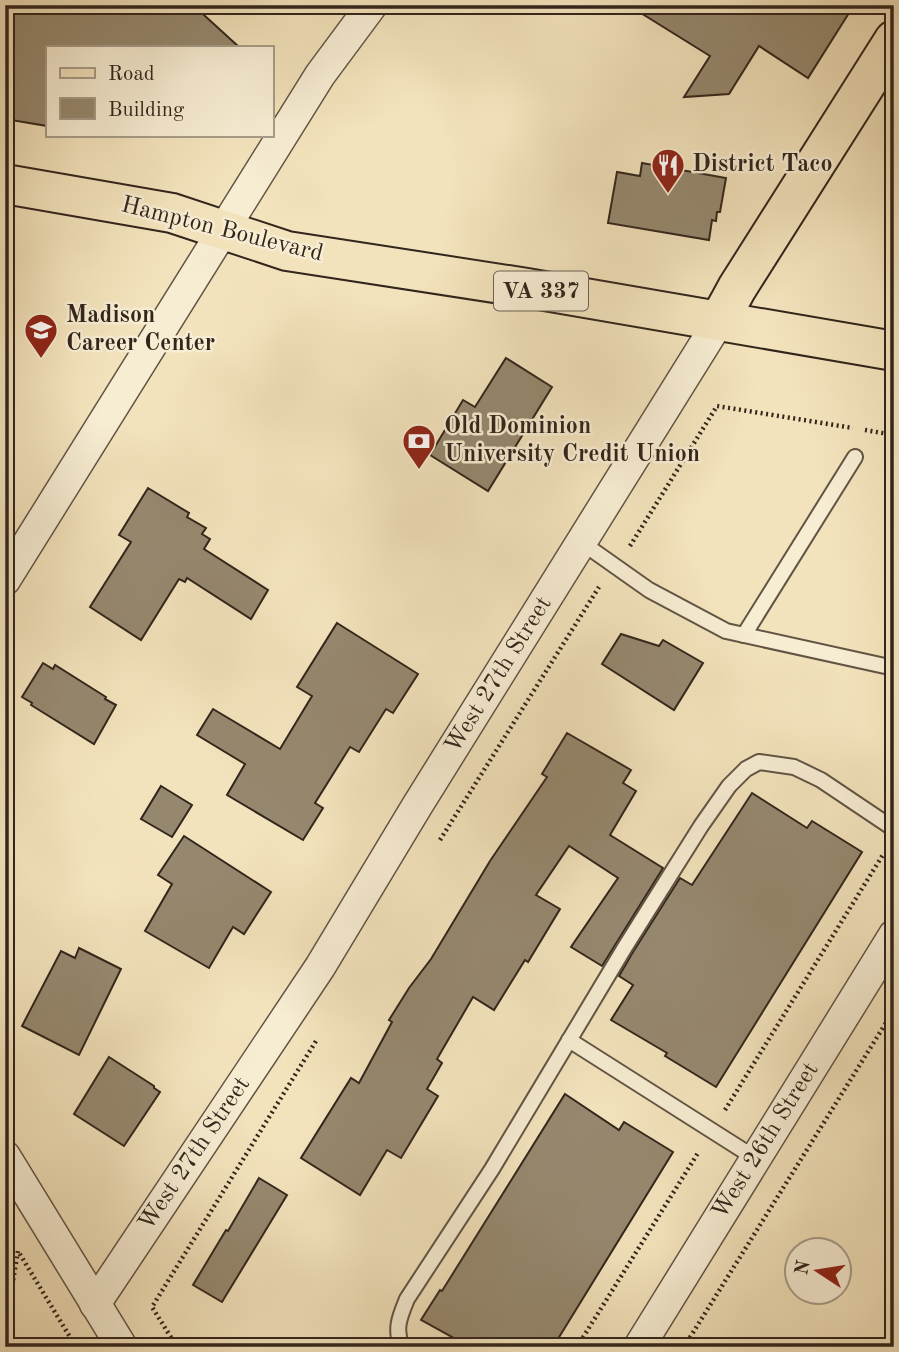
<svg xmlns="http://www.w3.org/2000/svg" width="899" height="1352" font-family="'Old Standard TT',serif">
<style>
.building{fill:#96886f;stroke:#32251c;stroke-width:2}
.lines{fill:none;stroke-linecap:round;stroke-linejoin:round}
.service-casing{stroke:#625444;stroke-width:18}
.minor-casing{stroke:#625444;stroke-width:33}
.primary-casing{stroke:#32251c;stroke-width:42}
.path{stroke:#32251c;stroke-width:4.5;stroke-dasharray:2 3.5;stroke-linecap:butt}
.service{stroke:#f7edd3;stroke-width:14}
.minor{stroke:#f7edd3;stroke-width:30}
.primary{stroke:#f3e3bc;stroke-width:38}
.labels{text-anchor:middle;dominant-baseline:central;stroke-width:5;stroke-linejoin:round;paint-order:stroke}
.shield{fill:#f7edd3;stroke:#6d6153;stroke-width:2}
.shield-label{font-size:23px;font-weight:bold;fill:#32251c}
.poi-label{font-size:24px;font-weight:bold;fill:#32251c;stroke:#f7edd3;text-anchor:start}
.street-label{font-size:24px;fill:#32251c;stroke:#f7edd3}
</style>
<rect width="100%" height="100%" fill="#f3e3bc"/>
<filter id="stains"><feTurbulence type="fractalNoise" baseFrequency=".00286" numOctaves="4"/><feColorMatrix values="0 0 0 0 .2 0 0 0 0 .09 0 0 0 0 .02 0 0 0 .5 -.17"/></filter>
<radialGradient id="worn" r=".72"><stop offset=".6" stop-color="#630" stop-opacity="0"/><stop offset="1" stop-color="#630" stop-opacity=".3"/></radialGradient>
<g class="building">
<path d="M5 5H193L239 47H47V126L5 119Z"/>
<path d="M628 5H854L808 78 759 46 729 94 684 97 710 56Z"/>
<path d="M642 163 726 178 720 212H717L716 221 712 220 709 240 608 223 617 172 640 176Z"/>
<path d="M506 358 552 387 488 491 430 455 463 400 475 407Z"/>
<path d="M148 488 189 513 187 517 206 528 202 534 210 539 204 549 268 590 251 619 187 578 185 582 179 579 141 640 90 607 131 542 119 535Z"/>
<path d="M337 623 418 674 393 713 386 709 359 752 350 747 315 803 323 808 303 840 227 795 245 764 197 735 213 709 280 749 312 696 297 687Z"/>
<path d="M621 634 659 646 663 640 703 663 674 710 602 664Z"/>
<path d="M43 663 53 669 55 665 106 697 105 699 116 705 94 744 31 705 32 703 22 697Z"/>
<path d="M567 733 631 770 623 783 636 791 610 835 663 868 602 966 571 947 618 878 569 846 536 895 560 909 528 962 525 960 494 1010 473 997 437 1059 442 1063 427 1089 438 1096 401 1158 387 1150 360 1195 301 1158 351 1078 359 1083 392 1022 389 1020 409 988 431 959 490 861 547 777 542 774Z"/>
<path d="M161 786 192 805 172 837 141 819Z"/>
<path d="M752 793 807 828 812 821 862 852 716 1087 665 1056 667 1053 611 1020 633 985 619 976 633 952 680 878 692 885Z"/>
<path d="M184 836 271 892 244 934 233 927 209 968 145 931 172 884 158 875Z"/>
<path d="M79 948 121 969 79 1055 22 1026 61 951 75 958Z"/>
<path d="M109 1057 154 1086V1088L160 1092 124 1146 74 1114Z"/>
<path d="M565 1094 619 1130 624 1122 673 1152 553 1347H470L421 1320 440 1290 442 1291Z"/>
<path d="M259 1178 287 1195 222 1302 193 1285 226 1230 228 1231Z"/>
</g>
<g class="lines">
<defs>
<g id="service">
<path d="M581 542 649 590 726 631 894 668"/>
<path d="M744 635 855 457"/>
<path d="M569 1040 755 1158"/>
<path d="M402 1347C394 1329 400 1316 407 1299L492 1169 625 947 701 826 729 786 746 769 759 762 794 767 821 780 894 829"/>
</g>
<g id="minor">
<path d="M5 580 320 75 372 5"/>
<path d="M5 1156 122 1347"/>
<path d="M95 1304 320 967 417 806 719 321"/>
<path d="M639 1347 894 935"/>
</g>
<g id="primary">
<path d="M5 184 172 213 287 251 527 288 894 351"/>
<path d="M719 321 737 288 894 40"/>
</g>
</defs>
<use href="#service" class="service-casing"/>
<use href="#minor" class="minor-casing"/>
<use href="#primary" class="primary-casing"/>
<g class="path">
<path d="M865 430 894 435"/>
<path d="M630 546 717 406 853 428"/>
<path d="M440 840 599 587"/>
<path d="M725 1110 884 853"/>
<path d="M5 1329 18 1251 76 1347"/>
<path d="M177 1347 152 1307 316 1041"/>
<path d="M577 1347 698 1153"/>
<path d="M684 1347 894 1010"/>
</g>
<use href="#service" class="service"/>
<use href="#minor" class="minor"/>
<use href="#primary" class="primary"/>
</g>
<defs>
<symbol id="restaurant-pin" viewBox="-11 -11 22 30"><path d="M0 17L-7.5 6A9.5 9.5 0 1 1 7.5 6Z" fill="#8f2418" stroke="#f7edd3"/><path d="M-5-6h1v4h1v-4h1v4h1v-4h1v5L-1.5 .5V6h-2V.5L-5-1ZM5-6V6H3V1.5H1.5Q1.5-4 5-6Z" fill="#fff"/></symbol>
<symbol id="school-pin" viewBox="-11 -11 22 30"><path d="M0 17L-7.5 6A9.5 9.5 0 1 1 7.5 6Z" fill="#8f2418" stroke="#f7edd3"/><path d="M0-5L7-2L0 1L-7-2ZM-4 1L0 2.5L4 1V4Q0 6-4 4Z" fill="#fff"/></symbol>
<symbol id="bank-pin" viewBox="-11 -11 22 30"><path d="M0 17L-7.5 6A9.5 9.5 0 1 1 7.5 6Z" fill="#8f2418" stroke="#f7edd3"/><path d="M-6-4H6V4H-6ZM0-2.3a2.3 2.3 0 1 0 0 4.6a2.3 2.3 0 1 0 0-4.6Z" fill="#fff"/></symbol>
</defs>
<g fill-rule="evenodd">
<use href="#restaurant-pin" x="649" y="146" width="38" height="52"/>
<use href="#school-pin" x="22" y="311" width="38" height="52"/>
<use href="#bank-pin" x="400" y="422" width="38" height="52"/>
</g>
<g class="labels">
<rect class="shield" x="494" y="271.5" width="94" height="39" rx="5"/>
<g class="shield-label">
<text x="541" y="291">VA 337</text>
</g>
<g class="poi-label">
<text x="692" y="165">District Taco</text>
<text x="66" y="316">Madison<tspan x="66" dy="28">Career Center</tspan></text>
<text x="444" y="427">Old Dominion<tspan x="444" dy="28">University Credit Union</tspan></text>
</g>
<g class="street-label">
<text transform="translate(222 230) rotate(14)">Hampton Boulevard</text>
<text transform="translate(499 675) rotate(-58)">West 27th Street</text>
<text transform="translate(766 1141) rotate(-58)">West 26th Street</text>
<text transform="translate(195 1154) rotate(-56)">West 27th Street</text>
</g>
</g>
<rect width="899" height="1352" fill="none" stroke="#f3e3bc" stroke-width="28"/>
<rect x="7" y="7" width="885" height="1338" fill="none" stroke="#32251c" stroke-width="3.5"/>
<rect x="14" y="14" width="871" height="1324" fill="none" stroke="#32251c" stroke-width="2"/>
<rect x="46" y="46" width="228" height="91" fill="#f7edd3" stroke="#a89d8a" stroke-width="2"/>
<rect x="60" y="68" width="35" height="10" fill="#f3e3bc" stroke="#a89d8a" stroke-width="2"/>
<text x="108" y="80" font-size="21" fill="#32251c">Road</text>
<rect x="60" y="98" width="35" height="21" fill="#96886f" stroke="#a89d8a" stroke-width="2"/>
<text x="108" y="116" font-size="21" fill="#32251c">Building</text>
<g transform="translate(818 1271) rotate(282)"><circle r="33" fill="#f7edd3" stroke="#a89d8a" stroke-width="2"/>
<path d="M0-5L12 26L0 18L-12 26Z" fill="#8f2418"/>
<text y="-10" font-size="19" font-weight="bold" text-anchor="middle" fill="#32251c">N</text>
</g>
<rect width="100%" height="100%" filter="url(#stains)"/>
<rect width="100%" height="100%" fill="url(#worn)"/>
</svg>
